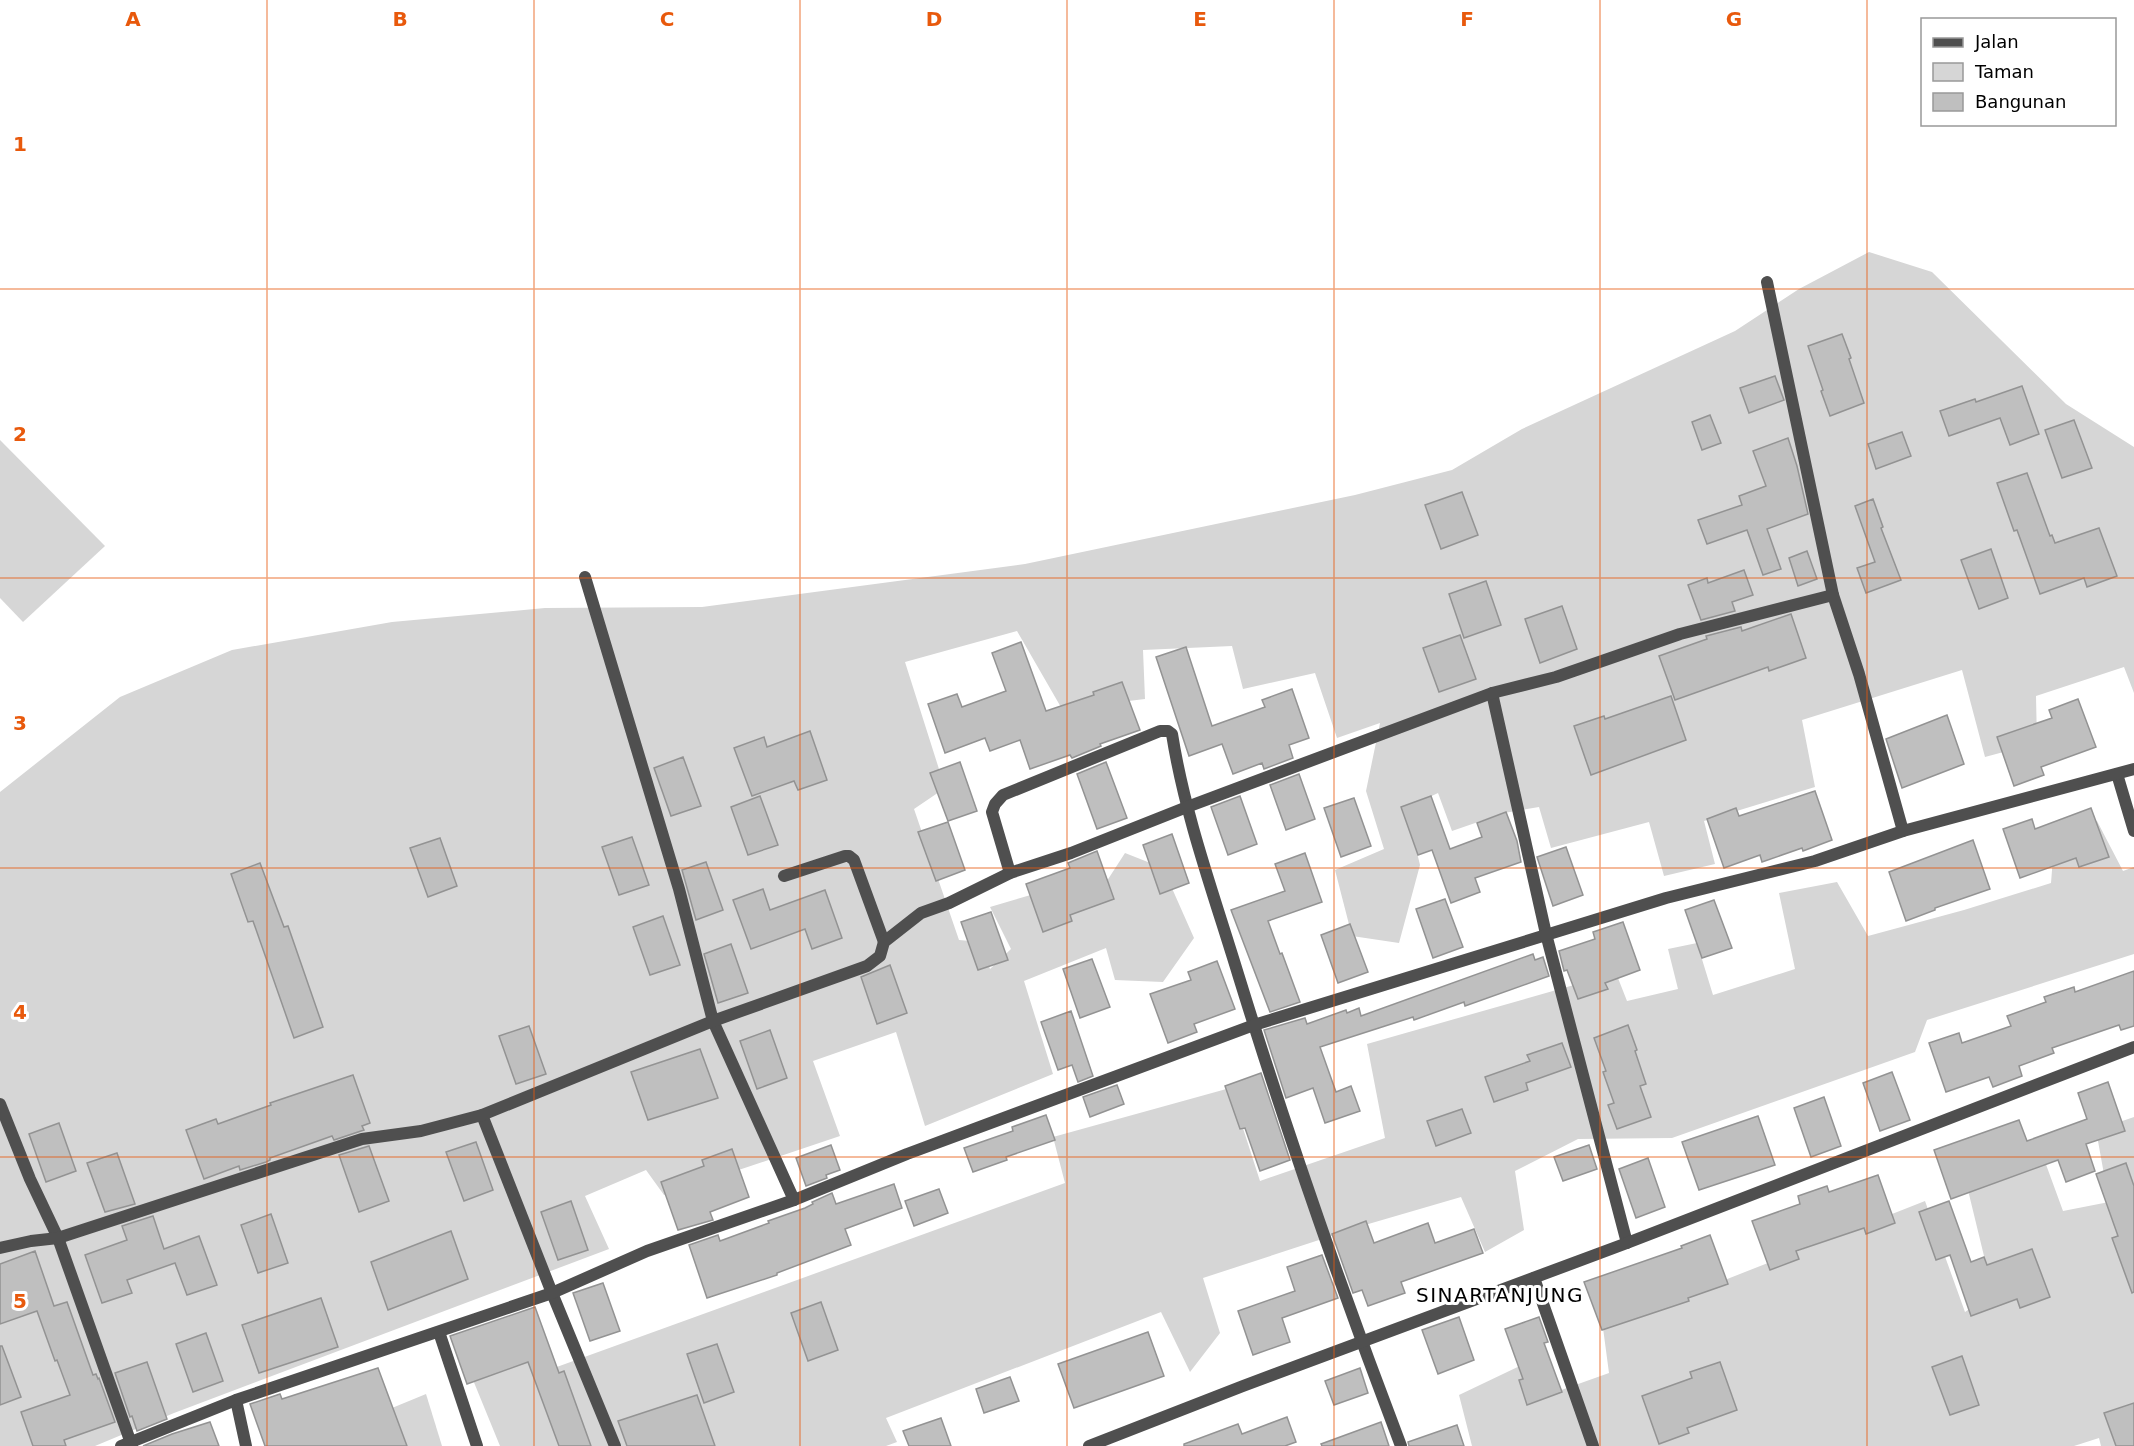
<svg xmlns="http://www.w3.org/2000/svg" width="2134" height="1446" font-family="'DejaVu Sans',sans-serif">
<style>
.green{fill:#d6d6d6}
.building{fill:#bfbfbf;stroke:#939393;stroke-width:1.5}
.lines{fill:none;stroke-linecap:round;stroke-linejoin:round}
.minor{stroke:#4f4f4f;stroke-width:12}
.grid{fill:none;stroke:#e8590c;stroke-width:1.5;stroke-opacity:0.55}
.labels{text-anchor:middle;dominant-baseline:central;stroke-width:6;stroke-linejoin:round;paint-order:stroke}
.quarter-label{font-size:20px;letter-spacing:1.5px;fill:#000;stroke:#fff}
.grid-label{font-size:20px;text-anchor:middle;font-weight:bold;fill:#e8590c;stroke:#fff;stroke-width:6;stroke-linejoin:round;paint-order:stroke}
</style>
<rect width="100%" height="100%" fill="#fff"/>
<g class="green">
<path d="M1869 252 1932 272 2066 404 2134 447V693L2124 667 2036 696 2037 743 1985 757 1962 670 1802 720 1815 787 1704 821 1715 864 1664 876 1649 822 1551 848 1539 807 1504 813 1452 831 1438 793 1406 808 1420 865 1399 943 1352 936 1335 870 1384 849 1366 791 1380 723 1337 738 1315 673 1243 689 1232 646 1143 650 1145 699 1062 709 1017 631 905 662 945 788 914 809 959 940 980 942 990 969 1011 949 990 907 1041 892 1103 887 1125 853 1163 868 1194 938 1163 982 1115 980 1106 948 1024 981 1053 1074 925 1126 896 1032 813 1061 840 1136 664 1195 646 1170 585 1196 609 1249 174 1413 95 1446H0V792L120 697 232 650 392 622 545 608 702 607 1025 564 1355 495 1452 470 1522 429 1735 331 1799 289Z"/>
<path d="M0 440 105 546 23 622 0 598Z"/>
<path d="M2097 821 2123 871 2134 867V954L1927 1020 1915 1052 1672 1138 1578 1139 1515 1171 1524 1230 1485 1252 1461 1197 1365 1225 1203 1278 1220 1333 1190 1372 1161 1312 886 1418 897 1442 886 1446H500L473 1380 540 1343 554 1368 1065 1183 1053 1137 1230 1088 1260 1181 1385 1138 1367 1044 1616 973 1627 1001 1678 989 1668 949 1697 943 1713 995 1795 969 1779 893 1837 882 1868 936 1964 910 2051 883 2055 832Z"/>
<path d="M2134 1117V1446H2101L2099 1438 2074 1446H1472L1459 1395 1526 1363 1539 1398 1609 1373 1603 1328 1925 1201 1965 1312 1993 1293 1967 1186 2044 1159 2063 1211 2109 1202 2096 1130Z"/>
<path d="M426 1394 442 1446H358V1422Z"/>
</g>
<g class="building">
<path d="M1842 334 1851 358 1849 359 1864 403 1830 416 1821 391 1823 390 1808 346Z"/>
<path d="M1775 376 1784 400 1749 413 1740 388Z"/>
<path d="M2022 386 2039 434 2010 445 2000 418 1949 436 1940 411 1975 399 1976 402Z"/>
<path d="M1710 415 1721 443 1702 450 1692 422Z"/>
<path d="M2074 420 2092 468 2062 478 2045 430Z"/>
<path d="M1902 432 1911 456 1876 469 1868 444Z"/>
<path d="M1788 438 1797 466 1808 514 1767 529 1781 569 1763 575 1747 530 1707 544 1698 520 1742 505 1739 496 1766 486 1753 451Z"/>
<path d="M2027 473 2050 536 2052 535 2055 543 2099 528 2117 576 2087 587 2084 578 2040 594 2017 530 2014 531 1997 483Z"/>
<path d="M1462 492 1478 535 1441 549 1425 505Z"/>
<path d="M1873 499 1883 527 1881 528 1901 580 1866 593 1857 568 1875 562 1855 506Z"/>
<path d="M1991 549 2008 598 1979 609 1961 560Z"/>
<path d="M1807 551 1817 579 1798 586 1789 558Z"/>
<path d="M1744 570 1753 595 1732 602 1735 611 1701 620 1688 585 1707 578 1708 583Z"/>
<path d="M1486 581 1501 625 1464 638 1449 594Z"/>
<path d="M1562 606 1577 649 1540 663 1525 619Z"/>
<path d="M1791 614 1806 658 1769 671 1768 667 1675 700 1659 656 1707 639 1706 636 1741 627 1742 631Z"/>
<path d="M1460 635 1476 679 1439 692 1423 648Z"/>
<path d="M1021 642 1046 711 1094 695 1093 692 1122 682 1140 730 1100 744 1101 746 1072 758 1070 755 1030 769 1020 740 990 751 985 738 945 753 928 704 957 694 962 707 1006 691 992 653Z"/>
<path d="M1186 647 1212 726 1265 707 1262 700 1292 689 1309 738 1289 745 1293 758 1264 769 1262 763 1233 774 1222 744 1189 756 1156 657Z"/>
<path d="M1671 696 1686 740 1591 775 1574 726 1604 716 1605 719Z"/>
<path d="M2078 699 2096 747 2041 767 2044 775 2014 786 1997 737 2052 718 2049 710Z"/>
<path d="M1947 715 1964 764 1902 788 1886 739Z"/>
<path d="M810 731 827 780 798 790 794 781 752 796 734 748 764 737 767 747Z"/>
<path d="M683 757 701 806 671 816 654 768Z"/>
<path d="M960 762 977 811 948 821 930 773Z"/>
<path d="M1106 762 1127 818 1097 829 1077 774Z"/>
<path d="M1299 774 1315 819 1286 830 1270 785Z"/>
<path d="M1815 791 1832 840 1803 851 1802 848 1762 862 1760 855 1724 868 1707 819 1736 808 1739 816Z"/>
<path d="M760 796 778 845 748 855 731 807Z"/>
<path d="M1240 796 1257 844 1228 855 1211 807Z"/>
<path d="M1431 796 1450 849 1482 837 1477 823 1506 812 1517 841 1521 862 1475 878 1480 892 1451 903 1432 850 1418 855 1401 807Z"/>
<path d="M1354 798 1371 846 1341 857 1324 808Z"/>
<path d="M2091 808 2109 857 2079 867 2076 858 2020 878 2003 829 2032 819 2035 829Z"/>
<path d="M948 822 965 870 936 881 918 832Z"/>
<path d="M1172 834 1189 883 1160 894 1143 845Z"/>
<path d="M632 837 649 885 619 895 602 847Z"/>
<path d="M440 838 457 886 428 897 410 848Z"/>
<path d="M1973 840 1990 889 1935 908V910L1906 921 1889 872Z"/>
<path d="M1566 847 1583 895 1553 906 1537 857Z"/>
<path d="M1097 851 1114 899 1070 915 1072 921 1043 932 1026 884 1070 868 1068 863Z"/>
<path d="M1305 853 1322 902 1268 921 1280 954 1282 953 1300 1002 1270 1012 1231 910 1285 891 1275 864Z"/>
<path d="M706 862 723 910 696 920 682 870Z"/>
<path d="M260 863 284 927 288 926 323 1027 294 1038 253 921 248 922 231 874Z"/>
<path d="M763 889 770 910 825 890 842 938 812 949 805 929 751 949 733 900Z"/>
<path d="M1445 899 1463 947 1433 958 1416 909Z"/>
<path d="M1714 900 1732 948 1702 958 1685 910Z"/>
<path d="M991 912 1008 960 978 970 961 922Z"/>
<path d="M663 916 680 965 650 975 633 927Z"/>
<path d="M1623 922 1640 970 1605 983 1608 989 1578 999 1567 970 1564 971 1559 951 1595 939 1593 932Z"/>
<path d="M1350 924 1368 972 1338 983 1321 935Z"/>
<path d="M731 944 748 993 718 1003 704 954Z"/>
<path d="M1533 954 1535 960 1543 957 1549 976 1465 1006 1464 1002 1414 1020 1413 1017 1320 1047 1336 1092 1351 1086 1360 1111 1325 1123 1313 1088 1286 1098 1264 1030 1305 1018 1307 1024 1346 1010 1347 1013 1359 1008 1361 1016Z"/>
<path d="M1092 959 1110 1007 1080 1018 1063 969Z"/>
<path d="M1217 961 1235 1009 1194 1024 1197 1032 1168 1043 1150 994 1191 980 1188 972Z"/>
<path d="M890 965 907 1013 877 1024 861 977Z"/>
<path d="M2134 971V1026L2121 1030 2119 1025 2052 1048 2054 1053 2019 1066 2022 1076 1993 1087 1989 1077 1946 1092 1929 1043 1959 1033 1962 1043 2011 1026 2007 1016 2046 1002 2044 997 2074 987 2075 992Z"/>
<path d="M1071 1011 1093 1076 1078 1082 1072 1065 1058 1070 1041 1022Z"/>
<path d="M1628 1025 1637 1050 1635 1051 1646 1084 1640 1086 1651 1117 1617 1129 1608 1105 1614 1103 1603 1072 1606 1071 1594 1038Z"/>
<path d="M529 1026 546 1074 516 1084 499 1036Z"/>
<path d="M770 1030 787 1078 757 1089 740 1041Z"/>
<path d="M1562 1043 1571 1067 1526 1083 1528 1090 1494 1102 1485 1077 1530 1061 1527 1055Z"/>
<path d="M700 1049 718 1098 648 1120 631 1072Z"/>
<path d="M1892 1072 1910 1120 1880 1131 1863 1083Z"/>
<path d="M1261 1073 1290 1160 1260 1171 1245 1128 1240 1129 1225 1086Z"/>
<path d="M353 1075 370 1123 362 1126 364 1130 334 1140 332 1136 270 1158V1160L266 1162 240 1170 239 1166 204 1179 186 1130 216 1119 218 1124 271 1105 270 1103Z"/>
<path d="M2108 1082 2125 1131 2086 1144 2095 1171 2066 1182 2058 1160 1951 1199 1934 1150 2019 1120 2027 1141 2087 1119 2078 1093Z"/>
<path d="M1117 1085 1124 1104 1090 1117 1083 1097Z"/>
<path d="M1824 1097 1841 1146 1811 1157 1794 1108Z"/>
<path d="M1462 1109 1471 1133 1436 1146 1427 1121Z"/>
<path d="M1046 1115 1055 1140 1006 1157 1007 1160 973 1172 964 1148 1013 1131 1012 1127Z"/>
<path d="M1758 1116 1775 1165 1699 1190 1682 1142Z"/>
<path d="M59 1123 76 1171 46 1182 29 1134Z"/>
<path d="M476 1142 493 1190 464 1201 446 1152Z"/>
<path d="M831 1145 840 1170 826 1175 827 1178 806 1186 796 1158Z"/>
<path d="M1589 1145 1597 1169 1563 1181 1554 1157Z"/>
<path d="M369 1146 389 1201 359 1212 339 1155Z"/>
<path d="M732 1149 749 1197 710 1212 713 1220 678 1230 661 1182 704 1166 702 1160Z"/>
<path d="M117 1153 135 1204 105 1212 87 1163Z"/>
<path d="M1648 1158 1665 1207 1636 1218 1619 1169Z"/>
<path d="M2126 1163 2134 1186V1292L2132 1293 2112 1238 2118 1236 2096 1174Z"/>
<path d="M1878 1175 1895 1223 1866 1234 1864 1228 1796 1251 1799 1259 1770 1270 1752 1221 1800 1204 1798 1196 1827 1186 1829 1192Z"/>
<path d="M894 1184 902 1208 845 1229 851 1245 777 1273V1275L707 1298 689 1245 718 1235 720 1241 769 1223 768 1221 805 1208 813 1204 812 1202 832 1193 836 1204Z"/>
<path d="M939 1189 948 1213 914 1226 905 1201Z"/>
<path d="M571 1201 588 1250 558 1260 541 1212Z"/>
<path d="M1949 1201 1971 1262 1984 1257 1987 1265 2032 1249 2050 1297 2020 1308 2017 1299 1971 1316 1950 1255 1936 1260 1919 1212Z"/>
<path d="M271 1214 288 1263 258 1273 241 1225Z"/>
<path d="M153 1216 164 1249 199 1236 217 1285 187 1295 175 1263 127 1280 132 1293 102 1303 85 1255 127 1240 122 1226Z"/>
<path d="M1366 1221 1374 1243 1428 1223 1435 1243 1474 1229 1483 1253 1401 1282 1405 1293 1368 1306 1362 1290 1353 1293 1332 1234Z"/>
<path d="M451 1231 468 1279 388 1310 371 1262Z"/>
<path d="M1710 1235 1728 1284 1688 1298 1689 1301 1602 1330 1584 1282 1682 1248 1681 1246Z"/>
<path d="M35 1251 54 1306 67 1302 93 1375 96 1374 98 1379 99 1378 115 1422 64 1440 66 1446H33L21 1412 70 1395 57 1360 55 1361 37 1311 0 1324V1264Z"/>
<path d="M1322 1255 1338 1298 1282 1318 1290 1342 1253 1355 1238 1311 1295 1291 1287 1267Z"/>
<path d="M603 1283 620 1331 590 1341 573 1293Z"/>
<path d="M321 1298 338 1347 259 1373 242 1325Z"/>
<path d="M821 1302 838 1350 808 1361 791 1313Z"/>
<path d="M535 1307 559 1373 564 1371 591 1446H559L528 1362 467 1384 450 1336Z"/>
<path d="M1459 1317 1474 1360 1438 1374 1422 1330Z"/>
<path d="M1539 1317 1548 1342 1544 1343 1562 1392 1527 1405 1519 1380 1523 1379 1505 1329Z"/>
<path d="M1148 1332 1164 1376 1074 1408 1058 1364Z"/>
<path d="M206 1333 223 1381 193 1392 176 1344Z"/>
<path d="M717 1344 734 1392 704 1403 687 1354Z"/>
<path d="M0 1346H2L21 1397 0 1405Z"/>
<path d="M1962 1356 1979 1405 1950 1415 1932 1367Z"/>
<path d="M147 1362 167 1419 137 1431 132 1416 130 1417 115 1373Z"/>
<path d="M1720 1362 1737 1410 1687 1428 1689 1433 1659 1444 1642 1396 1692 1378 1690 1372Z"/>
<path d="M378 1368 407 1446H265L250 1404 280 1394 282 1399Z"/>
<path d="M1360 1368 1368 1393 1334 1405 1325 1381Z"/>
<path d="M1010 1377 1019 1401 984 1413 976 1389Z"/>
<path d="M697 1395 715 1446H627L618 1421Z"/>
<path d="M2134 1403V1446H2116L2104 1413Z"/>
<path d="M1287 1417 1296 1442 1285 1446H1184V1444L1238 1424 1242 1434Z"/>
<path d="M941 1418 951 1446H909L903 1431Z"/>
<path d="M210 1422 219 1446H143L172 1434Z"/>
<path d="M1381 1422 1389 1446H1322L1321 1444Z"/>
<path d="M1457 1425 1464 1446H1409L1408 1442Z"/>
</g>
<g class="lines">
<g class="minor">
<path d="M1767 282 1833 595"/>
<path d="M585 577 679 889 713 1021 794 1200"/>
<path d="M1492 693 1546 934 1627 1243"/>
<path d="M2117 774 2134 831"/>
<path d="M1010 873 992 812 995 804 1003 795 1160 731H1168L1172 734C1185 816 1214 895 1238 974 1287 1133 1342 1291 1401 1446"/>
<path d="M784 876 845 856H849L854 860 884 942"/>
<path d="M0 1104 30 1179 58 1238 132 1446"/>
<path d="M482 1115 552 1293 615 1446"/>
<path d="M0 1248 31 1241 58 1238 362 1139 421 1131 482 1115 713 1021 867 966 880 956 884 942 921 913 949 903 1010 873 1071 853 1187 807 1492 693 1556 677 1680 634 1833 595 1859 674 1903 831"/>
<path d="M1534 1278 1593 1446"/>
<path d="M439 1332 477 1446"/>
<path d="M236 1400 246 1446"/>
<path d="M121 1446 236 1400 552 1293 647 1251 794 1200 907 1154 1254 1025 1666 898 1815 861 1903 831 2134 769"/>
<path d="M1089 1446 1243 1386 1627 1243 2134 1047"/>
</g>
</g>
<path class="grid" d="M267 0V1446M534 0V1446M800 0V1446M1067 0V1446M1334 0V1446M1600 0V1446M1867 0V1446M0 289H2134M0 578H2134M0 868H2134M0 1157H2134"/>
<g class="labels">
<g class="quarter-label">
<text x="1500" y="1295">SINARTANJUNG</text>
</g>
</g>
<g class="grid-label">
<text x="133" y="26">A</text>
<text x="400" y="26">B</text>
<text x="667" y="26">C</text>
<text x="934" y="26">D</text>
<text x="1200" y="26">E</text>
<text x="1467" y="26">F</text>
<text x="1734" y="26">G</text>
<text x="20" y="151">1</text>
<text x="20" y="441">2</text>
<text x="20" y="730">3</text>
<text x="20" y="1019">4</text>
<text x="20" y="1308">5</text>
</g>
<rect x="1921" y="18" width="195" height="108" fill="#ffffff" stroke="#999999" stroke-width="1.5"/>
<rect x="1933" y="38" width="30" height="9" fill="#4f4f4f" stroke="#999999" stroke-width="1.5"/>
<text x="1975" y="48" font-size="18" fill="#000000">Jalan</text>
<rect x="1933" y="63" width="30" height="18" fill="#d6d6d6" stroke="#999999" stroke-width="1.5"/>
<text x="1975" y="78" font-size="18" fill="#000000">Taman</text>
<rect x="1933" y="93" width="30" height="18" fill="#bfbfbf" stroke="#999999" stroke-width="1.5"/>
<text x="1975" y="108" font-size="18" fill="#000000">Bangunan</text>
</svg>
